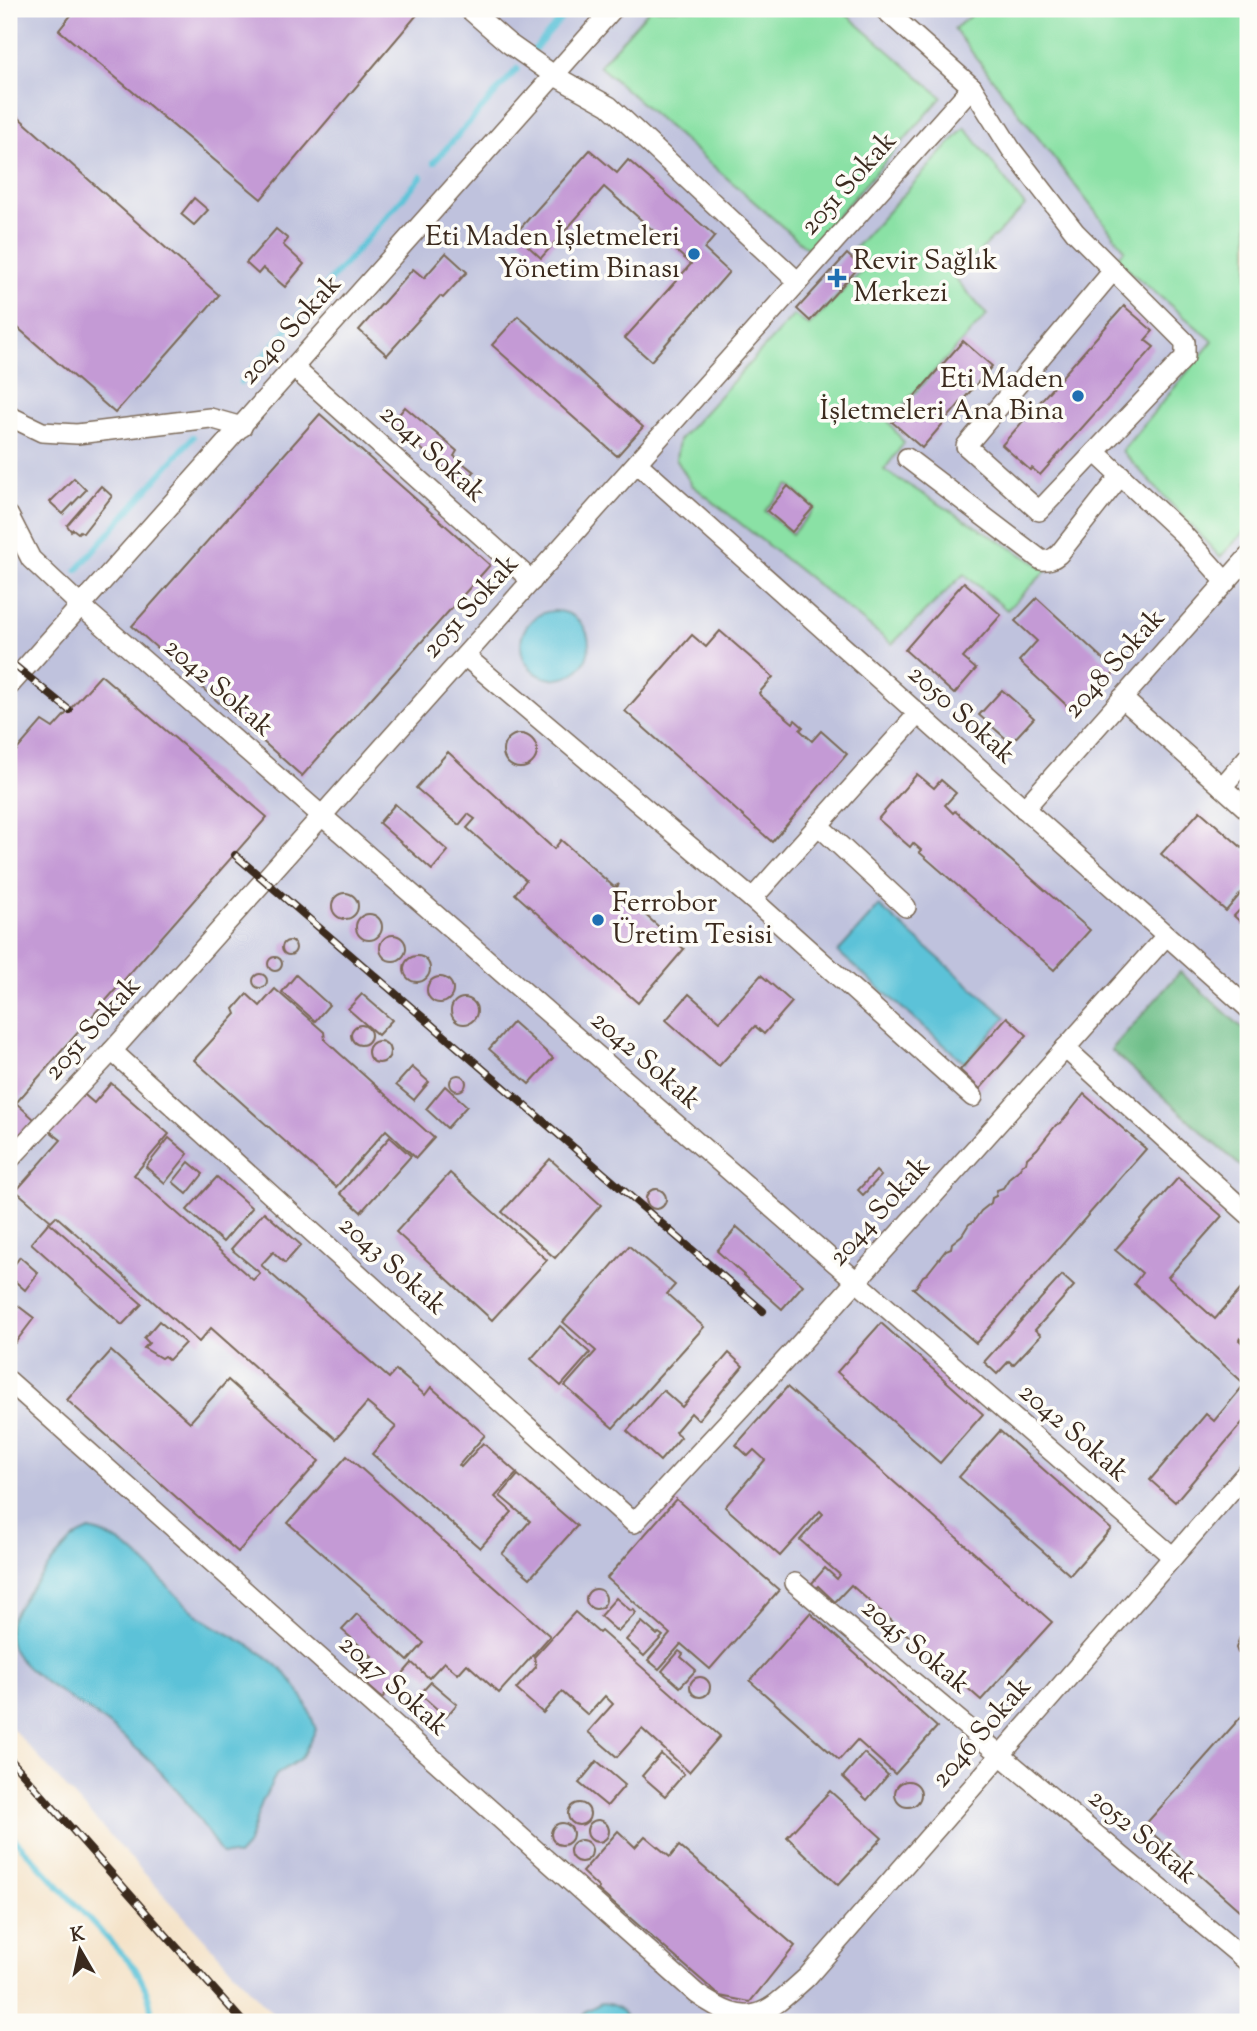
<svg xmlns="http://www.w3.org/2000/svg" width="1257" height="2031" font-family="'Sorts Mill Goudy',serif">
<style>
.industrial{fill:#bfc2dd}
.green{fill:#8ae1a5;stroke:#628662;stroke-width:2;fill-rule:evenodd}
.forest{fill:#6fbf8a;stroke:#557454;stroke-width:2}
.water{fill:#5bc2d8;stroke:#4b767b;stroke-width:2}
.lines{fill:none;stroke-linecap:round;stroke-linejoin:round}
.stream{stroke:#5bc2d8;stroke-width:6}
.building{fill:#c49ad5}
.minor-casing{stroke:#7c6a59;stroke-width:22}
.minor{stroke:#fff;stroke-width:19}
.rail-casing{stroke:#3b2a1e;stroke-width:8}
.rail{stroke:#fdfcf7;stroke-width:5;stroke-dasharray:16;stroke-linecap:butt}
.poi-dot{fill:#1f6fb2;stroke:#fdfcf7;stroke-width:2.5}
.labels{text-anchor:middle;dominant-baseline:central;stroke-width:7;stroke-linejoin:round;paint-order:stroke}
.street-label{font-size:28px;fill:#3b2a1e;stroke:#fdfcf7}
.poi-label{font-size:28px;fill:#3b2a1e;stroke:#fdfcf7;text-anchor:end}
</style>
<rect width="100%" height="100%" fill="#fdfcf7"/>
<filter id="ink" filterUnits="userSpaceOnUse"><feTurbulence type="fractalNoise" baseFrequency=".0143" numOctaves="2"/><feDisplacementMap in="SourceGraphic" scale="14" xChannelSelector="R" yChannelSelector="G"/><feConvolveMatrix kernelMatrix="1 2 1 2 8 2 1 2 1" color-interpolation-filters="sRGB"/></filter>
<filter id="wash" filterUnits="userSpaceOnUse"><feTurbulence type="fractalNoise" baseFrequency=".00686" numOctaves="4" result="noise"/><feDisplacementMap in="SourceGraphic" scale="28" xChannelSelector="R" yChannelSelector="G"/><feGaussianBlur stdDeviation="1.57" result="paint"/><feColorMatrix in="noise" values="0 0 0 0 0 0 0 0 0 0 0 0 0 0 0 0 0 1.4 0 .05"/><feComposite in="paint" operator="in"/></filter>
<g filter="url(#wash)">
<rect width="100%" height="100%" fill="#f4e2c7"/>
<path class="industrial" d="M17 9H1248V2022H280L9 1725V18Z"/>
<g class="green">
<path d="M650 9H840L942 97 808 249 599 66Z"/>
<path d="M979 9H1248V528L1220 557 1122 451 1213 341 1115 259 1125 250 954 29Z"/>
<path d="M965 127 1025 206 954 277 987 315 888 421 904 443 884 470 1047 570 1007 610 964 574 892 644 692 485 676 459 679 440 794 315 809 326 866 267 852 251ZM788 485 815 508 792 534 765 511Z"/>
</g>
<path class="forest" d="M1180 972 1248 1033V1173L1111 1050Z"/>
<g class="water">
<circle cx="555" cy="645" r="34"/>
<path d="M879 906 1006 1017 965 1063 838 952Z"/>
<path d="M90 1530C138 1541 164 1590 202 1618 226 1635 257 1646 279 1667 298 1685 308 1705 316 1730L301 1758 276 1775 262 1802 247 1846 238 1856 222 1854C212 1841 205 1827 195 1814 173 1782 141 1751 110 1726 86 1706 23 1675 12 1647 8 1637 8 1626 13 1616 22 1598 60 1550 76 1537 80 1534 86 1532 90 1530Z"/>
<path d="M601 2003C615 2004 624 2009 628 2022H581L586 2011Z"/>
</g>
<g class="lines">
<g class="stream">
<path d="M532 52 570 9"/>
<path d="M434 162 517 69"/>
<path d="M241 382 421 177"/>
<path d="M77 570 193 437"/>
<path d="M9 1833 135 1968C145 1986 153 2001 151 2022"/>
</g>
</g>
<g id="blocks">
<g class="building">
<path d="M76 9H422L261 199 59 30Z"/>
<path d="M9 109 219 295 115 413 9 320Z"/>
<path d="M590 150 617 173 628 160 715 236 704 249 729 272 651 361 625 338 691 264 604 187 541 258 515 234Z"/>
<path d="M194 198 208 210 194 225 181 214Z"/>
<path d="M276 229 288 239 283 245 304 264 285 287 263 268 258 274 246 263Z"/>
<path d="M446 253 467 272 443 298 440 296 387 355 359 330 413 269 424 278Z"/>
<path d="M847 254 860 266 810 321 797 309Z"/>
<path d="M1124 306 1153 331 1145 340 1154 347 1040 475 1032 468 1030 470 1002 445Z"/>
<path d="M518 316 643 427 617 456 492 345Z"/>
<path d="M963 341 992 366 922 448 892 422Z"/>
<path d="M405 407 457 451 454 456 474 472 464 484 391 424Z"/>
<path d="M320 414 490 565 302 776 132 626Z"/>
<path d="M74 478 86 490 63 514 50 502Z"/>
<path d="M101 486 112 496 83 533 80 531 78 533 73 529 71 531 67 525Z"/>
<path d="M788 486 813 508 792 532 767 511Z"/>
<path d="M964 582 1001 615 963 658 976 669 954 694 905 650Z"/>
<path d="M1037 598 1116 671 1076 714 1019 661 1037 641 1015 621Z"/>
<path d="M720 631 773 677 759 693 760 695 793 723 795 720 803 727 800 730 812 741 821 731 847 754 772 842 625 711 692 635 706 647Z"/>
<path d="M101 675 267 817 16 1103 34 1119 9 1148V759L42 721 53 728Z"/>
<path d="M1002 690 1034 718 1011 743 979 715Z"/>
<circle cx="520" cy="751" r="17"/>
<path d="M448 752 554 849 561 840 614 887 619 884 616 889 684 949 638 1003 515 894 526 880 467 828 475 819 468 814 459 825 416 788Z"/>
<path d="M917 774 934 788 941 780 956 793 945 805 953 813 955 811 1090 930 1054 970 919 852 921 850 913 843 910 847 878 819Z"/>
<path d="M395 804 448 851 432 870 379 823Z"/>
<path d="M1200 811 1248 853V885L1226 911 1161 854Z"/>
<circle cx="345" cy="906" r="13"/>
<path d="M1248 901V929L1234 916Z"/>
<circle cx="369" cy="927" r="13"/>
<circle cx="393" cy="948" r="13"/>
<circle cx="289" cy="948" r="7"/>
<circle cx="417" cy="969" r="13"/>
<circle cx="275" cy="964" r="7"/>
<circle cx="260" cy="981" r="7"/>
<path d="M296 975 329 1005 315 1021 282 992Z"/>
<path d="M761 975 792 1002 764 1034 755 1026 719 1066 666 1020 689 994 720 1021Z"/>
<circle cx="440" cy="990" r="13"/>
<path d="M275 989 324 1032 325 1040 338 1052 434 1138 416 1158 386 1130 336 1187 194 1060 236 1014 234 1009 247 994 260 1006Z"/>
<path d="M362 994 392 1020 378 1035 348 1009Z"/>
<circle cx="464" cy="1011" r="13"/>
<path d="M1007 1017 1027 1035 980 1089 960 1070Z"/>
<path d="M513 1022 553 1058 529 1084 489 1049Z"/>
<circle cx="361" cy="1035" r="10"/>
<circle cx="379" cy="1052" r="11"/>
<path d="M412 1067 429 1082 414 1100 396 1085Z"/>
<circle cx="458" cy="1083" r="8"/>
<path d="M111 1083 169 1134 134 1175 253 1280 260 1273 231 1249 264 1212 301 1245 285 1263 273 1252 261 1265 389 1378 396 1370 425 1395 431 1387 485 1435 459 1465 461 1467 483 1443 517 1473 495 1497 512 1512 480 1548 372 1454 396 1427 367 1403 336 1439 211 1328 199 1342 56 1216 51 1221 16 1191 61 1140 46 1128 79 1090 94 1103Z"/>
<path d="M445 1086 467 1106 447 1128 426 1109Z"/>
<path d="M1084 1094 1146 1149 976 1343 913 1288 916 1287 923 1276 927 1274 946 1250 951 1248 952 1243 962 1235 969 1224 973 1222 981 1211 991 1203 992 1198 996 1196 997 1190 1003 1188 1010 1177 1020 1169 1022 1164 1026 1163 1027 1158 1037 1149 1056 1125 1061 1123Z"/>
<path d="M390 1137 411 1156 361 1212 340 1193Z"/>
<path d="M169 1138 188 1154 165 1183 146 1167Z"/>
<path d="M550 1159 601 1205 555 1258 502 1212Z"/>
<path d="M189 1162 203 1174 187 1194 173 1182Z"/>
<path d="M876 1171 881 1176 863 1195 858 1190Z"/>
<path d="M450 1173 547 1260 492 1320 396 1232Z"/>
<path d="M217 1177 252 1208 223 1242 187 1210Z"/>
<path d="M1178 1178 1222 1216 1168 1277 1215 1319 1248 1281V1346L1240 1338 1239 1340 1248 1348V1387L1134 1284 1142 1273 1115 1250Z"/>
<circle cx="656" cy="1199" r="10"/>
<path d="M49 1222 142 1304 122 1325 31 1243Z"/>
<path d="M737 1227 803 1285 782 1309 717 1251Z"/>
<path d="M629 1246 675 1285 667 1294 704 1327 613 1428 565 1386 596 1351 563 1322Z"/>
<path d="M20 1257 38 1273 25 1290 9 1276V1272Z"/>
<path d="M1062 1275 1074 1286 1035 1330 1041 1335 1013 1365 1009 1361 997 1374 984 1362Z"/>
<path d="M17 1305 34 1318 15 1343 9 1339V1315Z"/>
<path d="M159 1321 185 1343 169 1360 164 1356 161 1358 144 1348 149 1343 144 1338Z"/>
<path d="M881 1323 983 1414 940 1463 837 1372Z"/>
<path d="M560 1326 590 1353 561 1386 531 1359Z"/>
<path d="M111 1351 190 1422 228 1380 319 1461 238 1552 67 1400Z"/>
<path d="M729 1353 743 1366 698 1420 691 1413 675 1432 681 1437 660 1461 627 1431 663 1390 682 1407Z"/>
<path d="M1243 1386 1248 1391V1416L1175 1502 1150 1480 1206 1414 1214 1421Z"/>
<path d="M787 1387 1052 1622 981 1700 851 1585 835 1602 818 1586 816 1588 812 1583 825 1568 837 1579 840 1575 800 1540 823 1514 820 1511 780 1556 725 1507 765 1460 754 1450 748 1456 736 1445Z"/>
<path d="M1000 1431 1111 1529 1070 1575 959 1477Z"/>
<path d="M347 1456 550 1636 499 1693 467 1664 458 1674 444 1662 429 1678 412 1663 382 1698 356 1675 372 1656 342 1630 357 1614 408 1661 424 1643 288 1523Z"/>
<path d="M518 1475 577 1526 530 1578 502 1554 530 1521 500 1496Z"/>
<path d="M676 1499 779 1590 710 1669 681 1644 659 1669 648 1660 670 1634 607 1578Z"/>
<circle cx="596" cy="1599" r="10"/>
<path d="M616 1598 631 1611 633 1609 636 1613 618 1632 600 1616Z"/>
<path d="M575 1612 599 1633 601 1631 720 1736 689 1772 642 1729 617 1757 588 1732 613 1704 605 1696 588 1715 562 1692 543 1713 516 1689 536 1667 534 1657Z"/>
<path d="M810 1613 937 1727 895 1774 857 1740 839 1760 750 1681Z"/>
<path d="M642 1622 657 1635 659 1633 663 1636 644 1656 626 1640Z"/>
<path d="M1246 1635H1248V1657L1238 1653 1236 1648 1240 1637Z"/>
<path d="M679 1651 683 1654 681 1657 696 1670 680 1687 662 1671Z"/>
<circle cx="700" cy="1687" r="10"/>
<path d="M431 1682 457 1704 446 1717 420 1694Z"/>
<path d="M1248 1709V1918L1144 1826Z"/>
<path d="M864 1753 888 1775 867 1800 843 1777Z"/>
<path d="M661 1754 684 1774 665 1796 642 1776Z"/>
<path d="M597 1761 625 1785 607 1806 579 1783Z"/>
<circle cx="908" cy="1794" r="13"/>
<path d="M830 1791 882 1838 838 1885 787 1837Z"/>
<circle cx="579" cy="1814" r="11"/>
<circle cx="598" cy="1831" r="11"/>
<circle cx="562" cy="1834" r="11"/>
<path d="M618 1831 635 1847 645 1836 670 1857 679 1846 795 1946 750 2002 720 1996 598 1890 599 1888 582 1872Z"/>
<circle cx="581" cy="1851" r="11"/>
</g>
</g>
</g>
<g filter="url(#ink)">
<use href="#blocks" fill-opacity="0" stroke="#7c6a59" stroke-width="2"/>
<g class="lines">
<defs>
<g id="minor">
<path d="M469 9 508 43 555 76 609 106 798 282"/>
<path d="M884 9 972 87 1011 149 1075 232 1185 342V357L1039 511 966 446 1112 272"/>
<path d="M294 368 532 581"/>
<path d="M9 416 42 432 77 434 210 418 242 427"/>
<path d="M1095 452 1182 533 1226 582"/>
<path d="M907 458 1041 560C1049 561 1053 559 1059 554L1121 475"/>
<path d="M637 463 1248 1008"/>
<path d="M9 516 31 559 81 606 1173 1557"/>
<path d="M465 656 752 899 973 1097"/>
<path d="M9 686 613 9"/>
<path d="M1122 698 1248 810"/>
<path d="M1222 787 1248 757"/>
<path d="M1024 809 1248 557"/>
<path d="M818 825 906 907"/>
<path d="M752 899 918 714"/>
<path d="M1065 1048 1248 1214"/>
<path d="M112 1051 634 1523 790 1355 1166 936"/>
<path d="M9 1160 112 1051 972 87"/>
<path d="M9 1381 697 1994C750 2031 764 2016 807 1977L1248 1471"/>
<path d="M795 1583 1248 1962"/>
</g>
</defs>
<use href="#minor" class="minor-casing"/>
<use href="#minor" class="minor"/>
<defs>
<g id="rail">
<path d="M9 661 69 710"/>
<path d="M235 855 763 1311"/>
<path d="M9 1758 243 2022"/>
</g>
</defs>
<use href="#rail" class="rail-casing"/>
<use href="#rail" class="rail"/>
</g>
</g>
<g class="poi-dot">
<circle cx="694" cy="254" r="7"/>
<path d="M833.5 267.5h7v7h7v7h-7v7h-7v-7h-7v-7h7z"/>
<circle cx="1078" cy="396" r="7"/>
<circle cx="598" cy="920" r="7"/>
</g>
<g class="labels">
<g class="street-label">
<text transform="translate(849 184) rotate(-48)">2051 Sokak</text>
<text transform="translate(291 330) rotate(-48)">2040 Sokak</text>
<text transform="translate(432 454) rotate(42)">2041 Sokak</text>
<text transform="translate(471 607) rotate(-48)">2051 Sokak</text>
<text transform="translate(1115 664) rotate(-48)">2048 Sokak</text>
<text transform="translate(218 688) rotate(41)">2042 Sokak</text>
<text transform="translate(961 715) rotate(42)">2050 Sokak</text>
<text transform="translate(93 1029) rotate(-48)">2051 Sokak</text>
<text transform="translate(645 1061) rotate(41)">2042 Sokak</text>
<text transform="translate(880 1212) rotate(-48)">2044 Sokak</text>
<text transform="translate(392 1266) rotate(42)">2043 Sokak</text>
<text transform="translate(1073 1433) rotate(41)">2042 Sokak</text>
<text transform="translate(915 1647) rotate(40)">2045 Sokak</text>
<text transform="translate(393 1686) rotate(42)">2047 Sokak</text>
<text transform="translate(982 1733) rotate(-49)">2046 Sokak</text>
<text transform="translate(1142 1837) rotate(40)">2052 Sokak</text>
</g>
<g class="poi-label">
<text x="680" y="238">Eti Maden İşletmeleri<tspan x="680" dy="32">Yönetim Binası</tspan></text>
<text x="853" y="262" text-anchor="start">Revir Sağlık<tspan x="853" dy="32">Merkezi</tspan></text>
<text x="1064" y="380">Eti Maden<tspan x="1064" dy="32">İşletmeleri Ana Bina</tspan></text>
<text x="612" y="904" text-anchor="start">Ferrobor<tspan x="612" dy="32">Üretim Tesisi</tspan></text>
</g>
</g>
<rect width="1257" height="2031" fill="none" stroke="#fdfcf7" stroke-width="35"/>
<g transform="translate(80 1950) rotate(351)" stroke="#fdfcf7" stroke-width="5" paint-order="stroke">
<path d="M0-5L12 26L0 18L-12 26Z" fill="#3b2a1e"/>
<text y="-10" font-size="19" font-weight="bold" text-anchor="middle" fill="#3b2a1e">K</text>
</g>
</svg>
